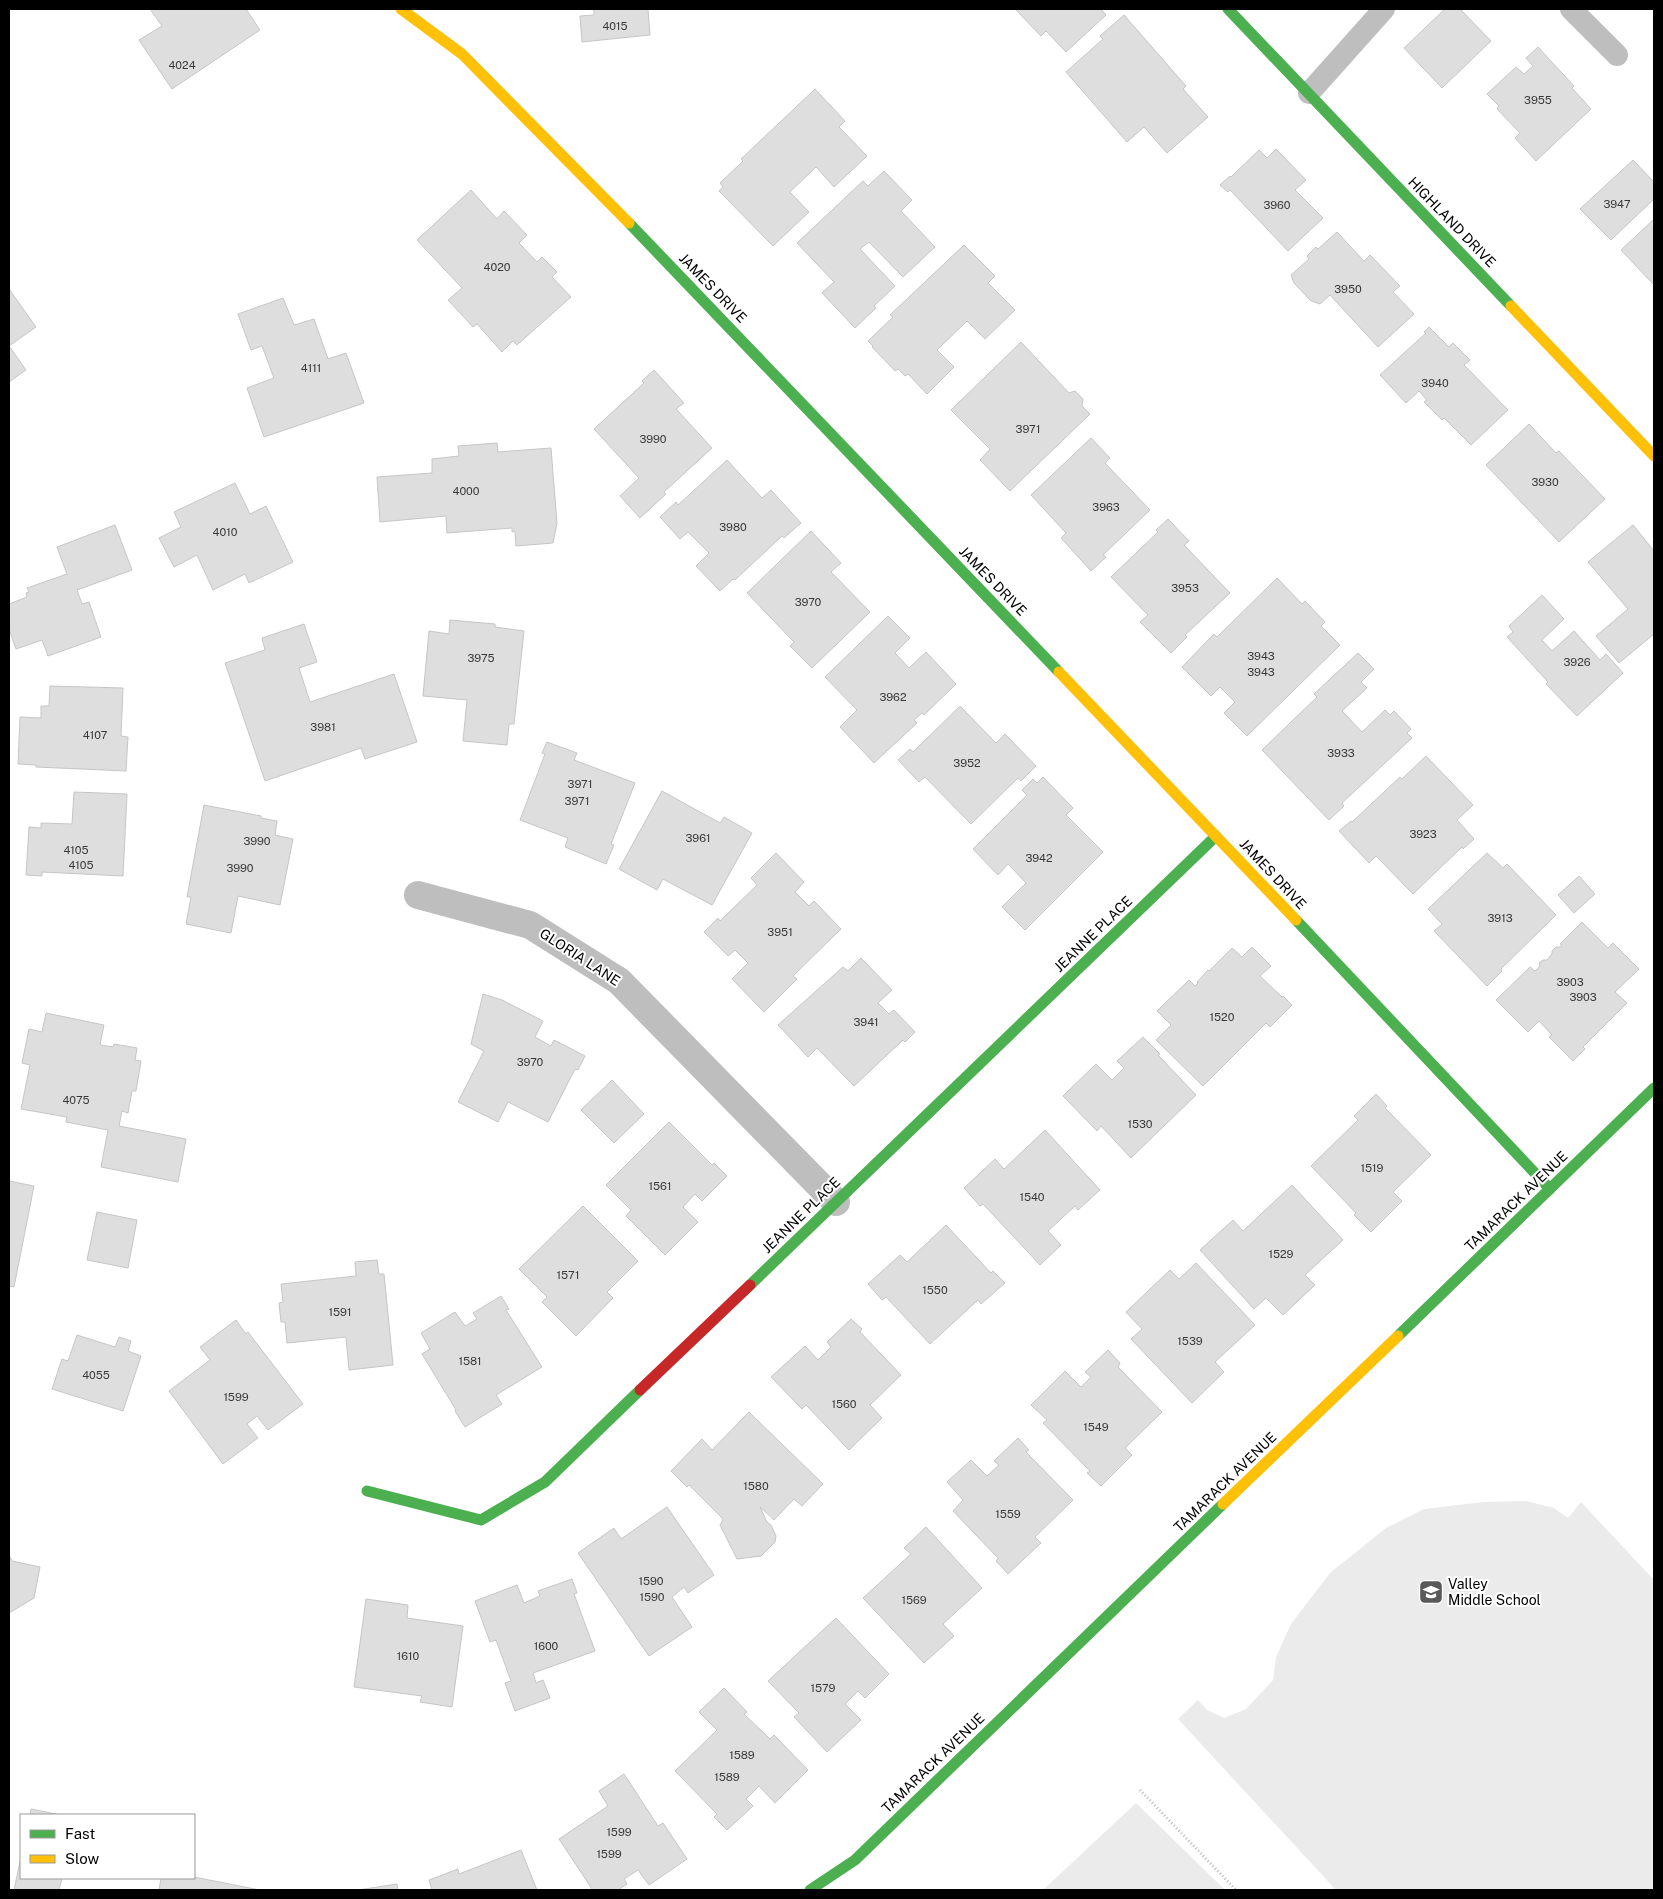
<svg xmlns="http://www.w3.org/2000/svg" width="1663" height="1899" font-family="'Public Sans',sans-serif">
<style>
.green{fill:#ebebeb}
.building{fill:#dedede;stroke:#c6c6c6}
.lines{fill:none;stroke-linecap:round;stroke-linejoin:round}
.path{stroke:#b9b9b9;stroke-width:3;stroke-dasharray:1 2.5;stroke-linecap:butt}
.lane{stroke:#bebebe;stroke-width:22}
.street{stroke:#bebebe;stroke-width:28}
.fast{stroke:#4caf50;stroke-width:11}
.slow{stroke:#ffc107;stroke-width:11}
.jam{stroke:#c62828;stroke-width:11}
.labels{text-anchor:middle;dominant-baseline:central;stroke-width:4;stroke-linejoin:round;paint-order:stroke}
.number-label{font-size:11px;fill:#383838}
.street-label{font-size:14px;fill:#000;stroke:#fff}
.poi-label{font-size:14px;fill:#000;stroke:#fff;text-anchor:start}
</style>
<rect width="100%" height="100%" fill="#fff"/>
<g class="green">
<path d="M1526 1501 1554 1508 1568 1518 1581 1502 1654 1580V1890H1336L1178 1719 1198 1700 1207 1710 1224 1718 1246 1709 1273 1680 1276 1657 1291 1624 1330 1573 1386 1528 1424 1509 1484 1502Z"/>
<path d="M1136 1803 1225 1890H1043Z"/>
</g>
<g class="building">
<path d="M150 9H246L260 30 172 89 139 40 162 26Z"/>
<path d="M594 9H648L650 35 582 42 580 16 594 15Z"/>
<path d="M1015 9H1101L1106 15 1066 52 1046 31 1041 36Z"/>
<path d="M1445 9H1460L1491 41 1442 88 1404 48Z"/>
<path d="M1124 15 1186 86 1183 89 1208 117 1167 153 1144 127 1127 142 1066 72 1103 39 1100 36Z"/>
<path d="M1538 47 1574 86 1572 88 1591 109 1536 161 1515 138 1520 133 1497 109 1499 106 1487 94 1516 67 1524 74 1533 66 1526 58Z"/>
<path d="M815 89 845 121 839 127 867 156 834 187 816 167 790 192 809 212 773 246 719 191 723 187 720 183 743 161 741 159Z"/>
<path d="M1276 149 1306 180 1295 190 1323 218 1288 251 1230 190 1228 192 1220 185 1230 176 1231 177 1259 150 1267 158Z"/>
<path d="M1633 160 1654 182V199L1611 240 1580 209Z"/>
<path d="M884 171 912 200 901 211 935 247 903 277 869 242 860 249 895 286 874 306 876 308 855 328 822 293 834 282 797 243 863 181 868 186Z"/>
<path d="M471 190 497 219 504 211 527 235 519 243 537 262 542 257 557 272 552 277 571 297 517 345 513 341 502 352 477 324 473 327 448 300 462 288 417 240Z"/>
<path d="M1654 219V285L1621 250Z"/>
<path d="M1337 232 1364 261 1370 255 1400 286 1393 292 1414 314 1378 347 1330 295 1320 304 1311 301 1294 283 1291 275 1309 259 1307 256 1316 247 1318 249Z"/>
<path d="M964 245 995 276 988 283 1015 310 985 339 967 321 937 350 954 367 927 394 908 374 905 376 898 369 895 371 872 347 873 346 868 341 893 317 890 315Z"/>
<path d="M9 289 36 327 9 346 26 370 9 382Z"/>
<path d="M283 298 294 325 314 319 328 359 346 353 364 403 264 437 247 388 274 378 262 346 251 350 238 314Z"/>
<path d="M1429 327 1449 347 1453 343 1470 360 1464 365 1508 410 1471 445 1444 418 1442 420 1424 402 1427 400 1419 391 1406 403 1380 375 1426 333 1424 332Z"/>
<path d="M1021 342 1069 393 1075 391 1083 399 1082 406 1090 414 1010 491 980 460 990 449 951 410Z"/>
<path d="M654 370 684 403 676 409 712 448 664 492 666 494 640 518 620 496 639 478 594 429 644 383 642 381Z"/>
<path d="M1529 424 1556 453 1559 451 1605 499 1559 542 1486 465Z"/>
<path d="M1091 438 1110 458 1105 463 1150 510 1103 555 1106 557 1091 571 1061 538 1066 533 1031 495Z"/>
<path d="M497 443 498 452 551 448 557 523 553 543 516 546 515 531 512 532V528L447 533 446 516 380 522 377 477 432 473V459L459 456 458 446Z"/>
<path d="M727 460 762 498 771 490 801 523 784 538 782 536 735 580 733 579 720 591 696 566 709 553 688 532 680 539 660 517 676 502 678 505Z"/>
<path d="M235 483 250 514 266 506 293 562 249 583 245 574 213 590 197 555 174 567 159 538 181 527 174 512Z"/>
<path d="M1168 519 1189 541 1184 545 1230 593 1185 635 1187 637 1171 653 1140 622 1148 615 1111 577 1158 532 1156 530Z"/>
<path d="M115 525 132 570 77 590 82 604 89 602 101 637 48 656 42 640 16 649 9 629V604L27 597 26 593 29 592 27 588 67 574 57 547Z"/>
<path d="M1633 525 1654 551V634L1619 663 1596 636 1628 609 1588 562Z"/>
<path d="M811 531 841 563 831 572 870 612 812 668 790 646 794 642 747 593Z"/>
<path d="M1277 578 1302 604 1305 601 1325 622 1321 626 1340 645 1247 736 1224 713 1235 702 1220 687 1211 696 1182 667 1214 634 1217 637Z"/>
<path d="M1542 595 1564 619 1542 640 1552 651 1574 631 1600 660 1606 654 1623 673 1577 716 1546 684 1548 682 1507 637 1513 632 1509 626Z"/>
<path d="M888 616 910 638 895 653 909 668 926 652 956 684 924 715 922 713 914 720 917 723 874 763 840 727 857 710 825 677Z"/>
<path d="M450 620 495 624V627L524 631 514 724H509L507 745 463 741 467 700 423 696 429 631 449 634Z"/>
<path d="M304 624 317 662 299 668 310 702 394 674 417 742 365 759 361 748 265 781 225 663 265 650 262 638Z"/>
<path d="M1358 653 1374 669 1361 682 1367 688 1342 711 1362 732 1385 710 1390 715 1394 711 1411 729 1407 733 1412 738 1342 803 1344 806 1329 820 1262 750 1317 697 1314 694Z"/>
<path d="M50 686 123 688 121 736 128 737 126 771 36 767V765L18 764 20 717 41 718V706H49Z"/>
<path d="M960 706 996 743 1005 734 1036 766 1021 781 1018 778 971 824 925 777 919 782 898 760 910 749 913 752Z"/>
<path d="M547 742 577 753 574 760 635 783 611 844 614 845 606 864 565 847 568 838 520 820 545 754 542 753Z"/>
<path d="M1426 756 1473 805 1457 820 1474 839 1463 849 1462 847 1413 894 1376 856 1369 863 1339 831 1351 821 1352 822 1400 777 1402 779Z"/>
<path d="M1043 777 1073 808 1066 815 1103 852 1025 930 1002 907 1026 883 1008 864 998 875 973 849 1027 795 1022 790 1033 779 1037 783Z"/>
<path d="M662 791 720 823 724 817 752 833 712 905 663 879 657 890 619 869Z"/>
<path d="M74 792 127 794 123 876 42 872V876L26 875 29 827 41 828V823L72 824Z"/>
<path d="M204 805 261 816V818L277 821 275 835 293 839 280 905 238 896 231 933 186 924 191 897H187Z"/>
<path d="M776 853 804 882 795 892 809 906 814 901 841 929 793 976 797 979 764 1012 732 979 748 963 735 950 728 956 704 932 718 918 720 921 757 885 751 878Z"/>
<path d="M1487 853 1503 868 1507 864 1556 915 1501 969 1502 971 1487 986 1434 931 1442 924 1428 909Z"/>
<path d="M1579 876 1595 894 1574 913 1558 895Z"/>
<path d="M1582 922 1608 948 1613 943 1639 969 1615 992 1627 1003 1583 1047 1585 1049 1573 1061 1549 1037 1552 1035 1539 1021 1528 1032 1496 1000 1530 967 1535 971 1540 966 1539 963 1543 960H1547L1552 954V951L1556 947H1560L1562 945 1560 944Z"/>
<path d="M1252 947 1271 966 1260 976 1282 997 1283 996 1292 1005 1270 1027 1266 1023 1203 1086 1156 1040 1171 1025 1157 1011 1189 980 1195 986 1198 983 1197 982 1208 970 1209 971 1232 948 1242 957Z"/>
<path d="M861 958 892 990 878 1003 889 1014 894 1010 915 1032 905 1042 903 1040 854 1086 817 1048 808 1057 778 1025 843 967 848 971Z"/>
<path d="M483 994 502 1000 543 1021 535 1037 551 1046 554 1040 585 1056 578 1070 575 1069 548 1122 508 1102 498 1122 458 1102 484 1051 471 1044Z"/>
<path d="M46 1013 104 1025 100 1045 113 1047 114 1044 137 1048 135 1060 141 1061 136 1091H132L128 1113 122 1111 119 1126 186 1139 178 1182 101 1167 108 1130 66 1122 67 1117 21 1109 30 1065 22 1063 29 1029 42 1032Z"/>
<path d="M1143 1037 1160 1054 1158 1055 1196 1095 1131 1158 1101 1126 1097 1131 1063 1096 1096 1064 1112 1080 1124 1068 1117 1061Z"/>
<path d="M612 1080 644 1114 614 1143 581 1110Z"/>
<path d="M1376 1094 1387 1106 1385 1108 1431 1155 1393 1192 1402 1201 1371 1232 1354 1215 1356 1213 1311 1166 1358 1120 1354 1116Z"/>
<path d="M669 1122 712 1165 714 1163 727 1176 702 1201 695 1194 683 1207 698 1222 665 1255 626 1216 631 1210 606 1185Z"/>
<path d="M1045 1130 1100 1190 1078 1210 1075 1206 1048 1231 1061 1245 1040 1265 983 1204 980 1206 964 1188 995 1159 1004 1169Z"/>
<path d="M9 1181 34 1186 14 1287 9 1286Z"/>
<path d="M1292 1185 1343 1240 1305 1275 1315 1285 1283 1315 1266 1298 1254 1309 1200 1250 1233 1220 1243 1231Z"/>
<path d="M583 1206 638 1261 607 1292 613 1298 576 1336 542 1302 547 1297 519 1269Z"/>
<path d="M97 1212 137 1220 128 1268 87 1260Z"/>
<path d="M946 1225 991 1273 993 1271 1005 1283 981 1304 978 1300 930 1344 886 1297 882 1300 868 1284 900 1255 907 1262Z"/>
<path d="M377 1260 379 1274H384L393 1365 349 1370 346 1337 287 1343 285 1322H281L279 1303 283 1302 281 1284 356 1276 355 1262Z"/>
<path d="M1196 1263 1255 1325 1215 1362 1224 1372 1192 1403 1131 1339 1142 1329 1126 1312 1170 1270 1179 1279Z"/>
<path d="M501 1296 509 1309 506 1310 542 1367 496 1395 502 1404 465 1427 455 1411 456 1410 422 1354 430 1349 421 1333 455 1312 465 1326 477 1319 473 1313Z"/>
<path d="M851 1319 862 1329 860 1332 901 1375 870 1405 882 1418 849 1450 806 1405 802 1409 771 1377 805 1346 818 1360 831 1347 827 1342Z"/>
<path d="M236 1320 246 1334 248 1332 303 1404 268 1430 257 1416 247 1424 258 1438 223 1464 169 1391 210 1360 200 1347Z"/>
<path d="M77 1335 115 1347 119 1337 131 1341 128 1351 141 1356 123 1411 52 1389 62 1359 68 1361Z"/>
<path d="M1108 1350 1120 1363 1118 1367 1162 1412 1125 1448 1132 1455 1101 1486 1087 1473 1090 1471 1043 1423 1047 1420 1031 1405 1065 1371 1081 1387 1091 1377 1085 1372Z"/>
<path d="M749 1412 823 1484 802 1506 794 1499 774 1520 760 1507 767 1522 771 1525 776 1536 775 1542 761 1556 737 1559 720 1525 723 1519 689 1485 687 1487 671 1471 702 1439 712 1450Z"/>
<path d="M1018 1438 1029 1450 1026 1452 1073 1500 1035 1537 1041 1543 1008 1574 996 1561 998 1558 953 1511 963 1500 947 1482 971 1460 987 1476 999 1465 994 1461Z"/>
<path d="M667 1507 714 1575 688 1593 684 1587 672 1597 692 1627 649 1656 578 1553 614 1528 621 1539Z"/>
<path d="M926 1527 982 1588 943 1624 954 1636 924 1663 863 1598 911 1554 904 1548Z"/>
<path d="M9 1555 12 1561 40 1567 34 1598 9 1613Z"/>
<path d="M572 1579 577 1593 574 1594 595 1651 533 1673 536 1683 543 1680 550 1698 515 1711 505 1683 511 1681 496 1640 490 1642 475 1601 517 1585 524 1603 540 1596 538 1591Z"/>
<path d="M366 1599 408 1605 407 1618 463 1626 452 1707 420 1702 422 1696 354 1687Z"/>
<path d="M836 1618 889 1674 865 1698 858 1691 845 1704 861 1720 827 1752 794 1717 799 1713 768 1681Z"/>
<path d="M724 1688 747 1712 744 1714 770 1739 774 1735 808 1770 775 1803 759 1786 746 1799 753 1806 727 1830 714 1817 717 1814 675 1771 717 1730 699 1712Z"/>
<path d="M624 1774 658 1826 663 1823 687 1859 649 1885 638 1870 624 1879 627 1884 618 1890H591L592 1889 559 1839 608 1806 599 1791Z"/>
<path d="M31 1809 61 1815H30Z"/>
<path d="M521 1850 537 1890H432L429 1880 458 1869 459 1874Z"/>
<path d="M21 1857V1878H62L59 1890H14Z"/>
<path d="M194 1877 260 1890H159L161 1878Z"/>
<path d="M397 1884 398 1890H358Z"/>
</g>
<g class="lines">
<path class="path" d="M1140 1790 1236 1890"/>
<g class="lane">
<path d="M1571 9 1617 55"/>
<path d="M1309 93 1384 9"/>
</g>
<path class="street" d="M418 895 530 925 619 981 836 1202"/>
<g class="fast">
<path d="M1228 9 1511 306"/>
<path d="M629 223 1059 672"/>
<path d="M1296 920 1550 1189"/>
<path d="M750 1285 1216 836"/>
<path d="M1398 1336 1654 1088"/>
<path d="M367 1491 481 1520 545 1482 640 1390"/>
<path d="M810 1890 855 1860 1223 1504"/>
</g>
<g class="slow">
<path d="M401 9 462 54 629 223"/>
<path d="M1511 306 1654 456"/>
<path d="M1059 672 1296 920"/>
<path d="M1223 1504 1398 1336"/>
</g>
<path class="jam" d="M640 1390 750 1285"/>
</g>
<defs>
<symbol id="school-square" viewBox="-11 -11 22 22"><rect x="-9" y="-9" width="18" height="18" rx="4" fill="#595959" stroke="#fff"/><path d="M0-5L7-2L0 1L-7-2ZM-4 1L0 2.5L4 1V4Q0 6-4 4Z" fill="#fff"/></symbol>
</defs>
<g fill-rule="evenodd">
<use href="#school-square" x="1417" y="1578" width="28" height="28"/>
</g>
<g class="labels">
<g class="number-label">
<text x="615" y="26">4015</text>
<text x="182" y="65">4024</text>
<text x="1538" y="100">3955</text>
<text x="1617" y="204">3947</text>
<text x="1277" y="205">3960</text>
<text x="497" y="267">4020</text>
<text x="1348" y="289">3950</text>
<text x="311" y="368">4111</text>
<text x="1435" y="383">3940</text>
<text x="1028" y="429">3971</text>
<text x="653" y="439">3990</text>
<text x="1545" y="482">3930</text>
<text x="466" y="491">4000</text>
<text x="1106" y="507">3963</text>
<text x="733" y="527">3980</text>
<text x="225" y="532">4010</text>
<text x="1185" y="588">3953</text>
<text x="808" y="602">3970</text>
<text x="1261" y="656">3943</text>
<text x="481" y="658">3975</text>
<text x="1577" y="662">3926</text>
<text x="1261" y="672">3943</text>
<text x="893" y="697">3962</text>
<text x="323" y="727">3981</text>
<text x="95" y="735">4107</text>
<text x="1341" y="753">3933</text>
<text x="967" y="763">3952</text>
<text x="580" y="784">3971</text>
<text x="577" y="801">3971</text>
<text x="1423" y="834">3923</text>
<text x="698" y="838">3961</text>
<text x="257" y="841">3990</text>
<text x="76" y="850">4105</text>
<text x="1039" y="858">3942</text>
<text x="81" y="865">4105</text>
<text x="240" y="868">3990</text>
<text x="1500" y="918">3913</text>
<text x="780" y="932">3951</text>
<text x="1570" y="982">3903</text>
<text x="1583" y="997">3903</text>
<text x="1222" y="1017">1520</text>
<text x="866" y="1022">3941</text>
<text x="530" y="1062">3970</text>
<text x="76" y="1100">4075</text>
<text x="1140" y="1124">1530</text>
<text x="1372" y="1168">1519</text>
<text x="660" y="1186">1561</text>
<text x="1032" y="1197">1540</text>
<text x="1281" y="1254">1529</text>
<text x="568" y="1275">1571</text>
<text x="935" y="1290">1550</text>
<text x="340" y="1312">1591</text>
<text x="1190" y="1341">1539</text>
<text x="470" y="1361">1581</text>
<text x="96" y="1375">4055</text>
<text x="236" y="1397">1599</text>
<text x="844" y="1404">1560</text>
<text x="1096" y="1427">1549</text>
<text x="756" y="1486">1580</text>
<text x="1008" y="1514">1559</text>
<text x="651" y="1581">1590</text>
<text x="652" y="1597">1590</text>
<text x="914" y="1600">1569</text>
<text x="546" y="1646">1600</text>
<text x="408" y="1656">1610</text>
<text x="823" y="1688">1579</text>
<text x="742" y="1755">1589</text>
<text x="727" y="1777">1589</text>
<text x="619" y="1832">1599</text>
<text x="609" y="1854">1599</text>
</g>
<g class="street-label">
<text transform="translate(1452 222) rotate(46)">HIGHLAND DRIVE</text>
<text transform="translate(713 288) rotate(46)">JAMES DRIVE</text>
<text transform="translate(993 581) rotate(46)">JAMES DRIVE</text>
<text transform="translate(1273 874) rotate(47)">JAMES DRIVE</text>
<text transform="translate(1093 934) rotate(-44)">JEANNE PLACE</text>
<text transform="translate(580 957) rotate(33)">GLORIA LANE</text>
<text transform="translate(1516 1201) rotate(-44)">TAMARACK AVENUE</text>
<text transform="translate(801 1215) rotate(-44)">JEANNE PLACE</text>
<text transform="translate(1225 1482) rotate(-44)">TAMARACK AVENUE</text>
<text transform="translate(933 1763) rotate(-44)">TAMARACK AVENUE</text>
</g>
<g class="poi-label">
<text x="1448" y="1584">Valley<tspan x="1448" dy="16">Middle School</tspan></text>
</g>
</g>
<rect width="1663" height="1899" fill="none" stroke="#000000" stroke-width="20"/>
<rect x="20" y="1814" width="175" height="65" fill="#ffffff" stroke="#999999"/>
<rect x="30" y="1830" width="25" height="8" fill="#4caf50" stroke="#999999"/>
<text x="65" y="1839" font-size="15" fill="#000000">Fast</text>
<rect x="30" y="1855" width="25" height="8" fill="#ffc107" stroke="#999999"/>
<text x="65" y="1864" font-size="15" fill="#000000">Slow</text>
</svg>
